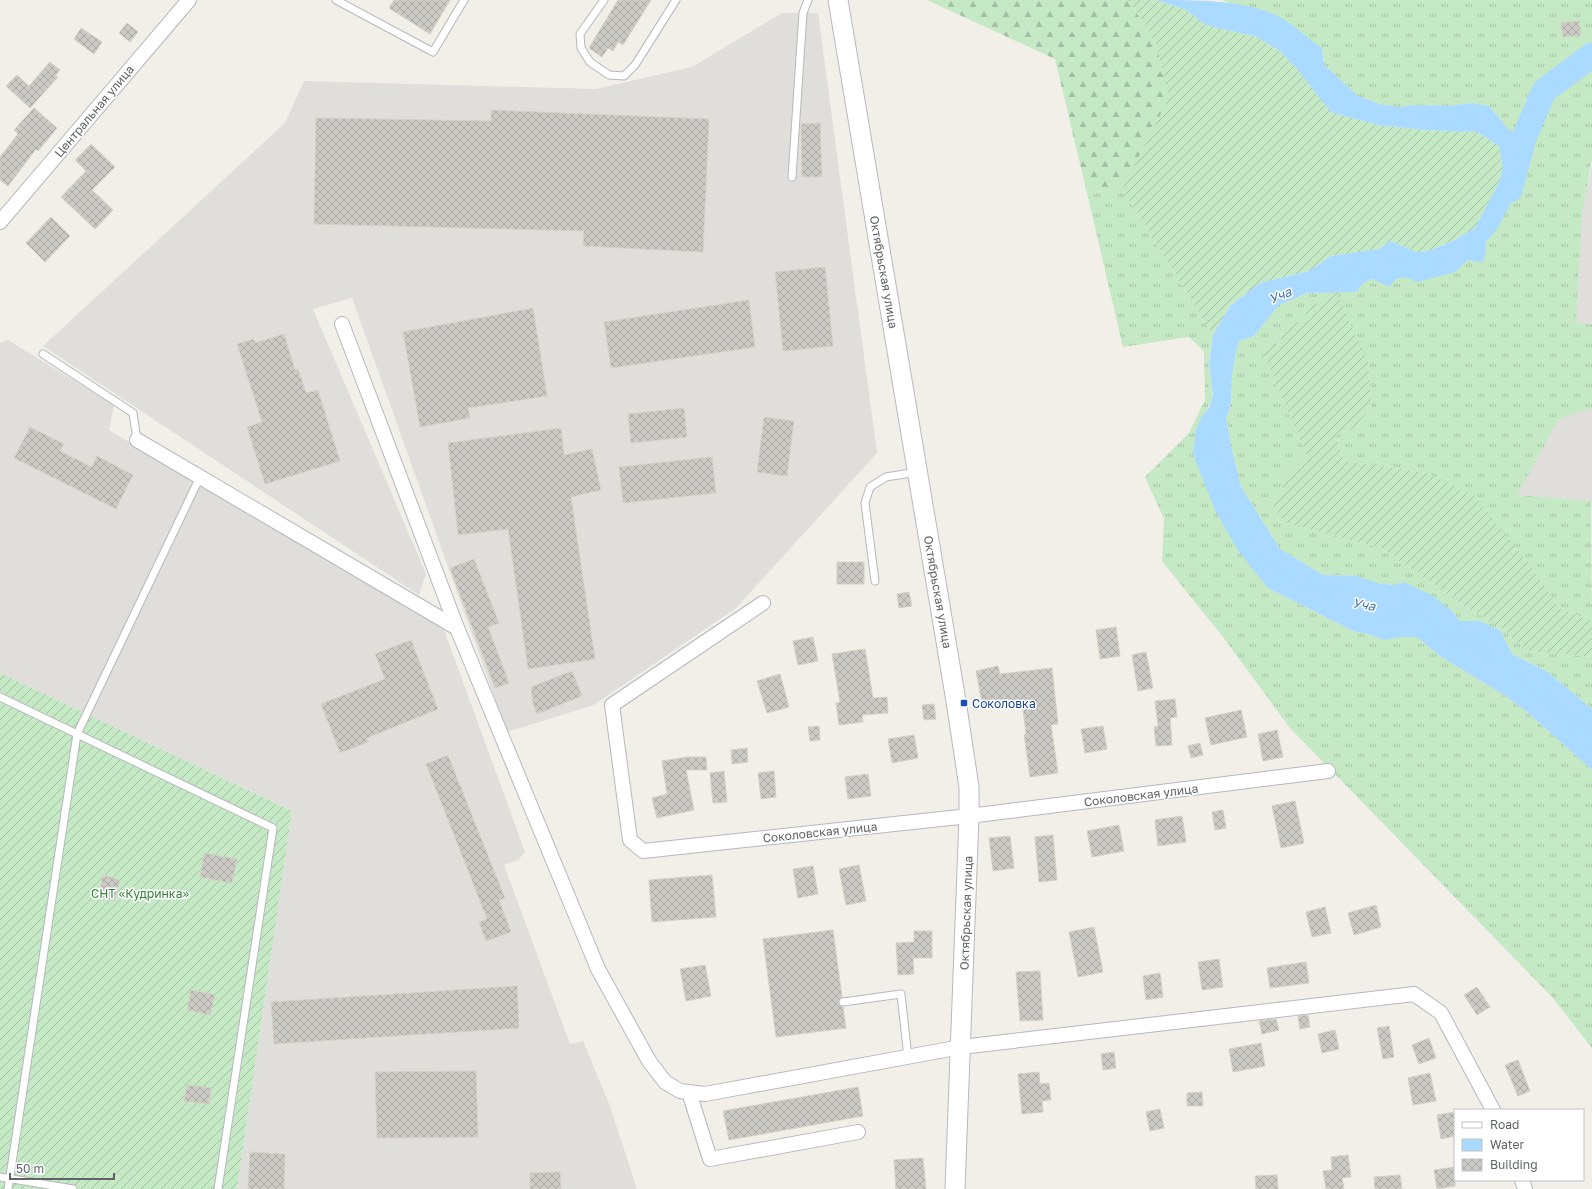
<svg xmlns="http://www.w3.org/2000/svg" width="1592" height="1189" font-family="'Golos Text',sans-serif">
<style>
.industrial{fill:#e0deda}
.grass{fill:url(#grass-tufts)}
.forest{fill:url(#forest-firs)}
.garden{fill:url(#garden-furrows)}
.water{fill:#aadaff}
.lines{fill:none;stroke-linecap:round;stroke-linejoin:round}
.river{stroke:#aadaff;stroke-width:25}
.building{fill:url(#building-cross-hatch);stroke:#d6d1c6}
.lane-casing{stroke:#b5b8bc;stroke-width:9}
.street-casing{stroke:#b5b8bc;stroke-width:16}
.secondary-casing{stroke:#b6babf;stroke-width:21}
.lane{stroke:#fff;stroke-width:7}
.street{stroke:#fff;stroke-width:14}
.secondary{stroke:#fff;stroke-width:19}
.transit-dot{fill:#1a4fb4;stroke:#fff;stroke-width:1.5}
.labels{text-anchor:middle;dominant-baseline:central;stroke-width:3;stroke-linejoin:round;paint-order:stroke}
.street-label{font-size:12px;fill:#5f6368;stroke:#fff}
.transit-label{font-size:12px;fill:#164399;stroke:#fff;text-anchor:start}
.park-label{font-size:12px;fill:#348238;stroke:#fff}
.water-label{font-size:13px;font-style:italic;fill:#4174aa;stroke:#fff}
</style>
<defs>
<pattern id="grass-tufts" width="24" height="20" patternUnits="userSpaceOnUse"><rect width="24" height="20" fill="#c5e8c5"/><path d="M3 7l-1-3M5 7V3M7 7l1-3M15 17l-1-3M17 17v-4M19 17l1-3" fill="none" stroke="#a3c0a4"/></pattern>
<pattern id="forest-firs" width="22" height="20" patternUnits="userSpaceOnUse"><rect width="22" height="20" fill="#c5e8c5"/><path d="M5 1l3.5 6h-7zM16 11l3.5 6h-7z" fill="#a3c0a4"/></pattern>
<pattern id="garden-furrows" width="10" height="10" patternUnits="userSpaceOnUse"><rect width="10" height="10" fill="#c5e8c5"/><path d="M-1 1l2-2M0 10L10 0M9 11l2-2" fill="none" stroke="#a3c0a4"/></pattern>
<pattern id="building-cross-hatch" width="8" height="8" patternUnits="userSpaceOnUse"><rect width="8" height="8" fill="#cccac5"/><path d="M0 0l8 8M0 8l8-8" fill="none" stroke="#a9a8a4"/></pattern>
</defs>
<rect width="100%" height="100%" fill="#f1efe8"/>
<g class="industrial">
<path d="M782 13H818L877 453 736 608 594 705 507 732 352 298 313 309 426 574 419 595 43 346 285 123 304 81 596 89 692 67Z"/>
<path d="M1592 165V516L1591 501 1517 496Z"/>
<path d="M8 340 114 405 109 430 443 627 525 852 518 860 504 865 570 1044 583 1041 610 1106 637 1189H237L292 811 0 673V343Z"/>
</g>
<g class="grass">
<path d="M1222 0H1592V59L1547 95 1520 161 1550 96 1592 61V159L1582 213 1576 322 1592 325V408L1559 419 1517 495 1591 501 1592 621 1559 608 1529 564 1428 473 1345 461 1335 436 1356 427 1372 406 1368 361 1304 320 1280 329 1281 341 1262 351 1308 458 1284 477 1282 492 1270 501 1287 523 1381 548 1462 604 1502 629 1527 651 1592 657V709L1548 672 1512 654 1500 630 1479 621H1460L1453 612 1404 582 1393 585 1376 583 1357 576 1323 575 1280 549 1241 487 1232 450 1226 417C1234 405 1230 392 1232 378 1233 365 1236 353 1239 341L1254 336 1279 305 1307 293 1326 292 1373 279 1381 282 1463 264 1468 260 1473 261 1486 250V242L1496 231 1509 130 1489 106 1472 103 1451 106 1418 105 1398 107 1379 104 1358 96 1324 65 1322 48 1312 41Z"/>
<path d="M1122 189 1213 335C1212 344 1209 354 1209 363 1210 385 1219 397 1202 416L1268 588 1353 631 1368 634 1384 640 1401 637H1417L1440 656 1504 695 1527 712 1592 770V1048L1553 998 1290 728 1223 637 1162 561 1164 519 1145 477 1189 433 1205 400 1204 351 1189 337 1123 347 1087 193Z"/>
</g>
<path class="forest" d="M927 0H1128L1156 43 1170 98 1122 189 1087 193 1055 59Z"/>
<g class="garden">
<path d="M1128 0H1157L1186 10 1206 25 1257 37 1280 51 1297 69 1332 112 1378 125 1425 130 1477 132 1499 146 1504 173 1475 228 1453 241 1428 251 1416 252 1390 241 1380 249 1331 256 1309 271 1260 283 1230 306 1213 335 1122 189 1169 98 1156 43Z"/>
<path d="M1336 292 1368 361 1372 406 1356 427 1335 436 1345 461 1428 473 1475 497 1529 564 1559 608 1592 621V657L1527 651 1502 629 1462 604 1381 548 1287 523 1278 514 1270 501 1282 492 1284 477 1308 458 1262 351 1281 341 1280 329 1304 320 1307 309Z"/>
<path d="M0 673 292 811 237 1189H0Z"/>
</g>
<path class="water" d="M1157 0C1197 0 1238 0 1274 14 1292 23 1306 37 1322 48L1324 65 1358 96 1379 104 1398 107 1418 105 1451 106 1472 103 1489 106 1509 130 1519 135 1511 203 1496 231 1486 242V250L1483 261 1480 262 1468 260 1455 272 1417 282 1405 277 1396 279 1389 287 1373 279 1363 283 1356 292 1307 293 1279 305 1254 336 1239 341C1236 353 1233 365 1232 378 1230 392 1234 404 1226 417L1232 450 1241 487 1280 549 1323 575 1357 576 1377 583 1393 585 1404 582 1433 596 1453 612 1460 621H1479L1500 630 1512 654 1548 672 1592 709V770L1527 712 1504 695 1440 656 1417 637H1401L1384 640 1368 634 1353 631 1268 588 1237 549 1215 510 1193 454 1196 430 1202 416 1209 408 1213 395 1209 363 1213 335 1230 306 1260 283 1309 271 1331 256 1380 249 1390 241 1416 252 1428 251 1453 241 1475 228 1504 173 1499 146 1477 132 1425 130 1378 125 1331 112 1297 69 1280 51 1257 37 1206 25 1186 10Z"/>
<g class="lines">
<path class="river" d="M1510 190 1524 138 1544 91 1592 55"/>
</g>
<g class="building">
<path d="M394 0H450L430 34 389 8Z"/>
<path d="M618 0H651L623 45 618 42 613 51 608 48 602 57 589 48Z"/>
<path d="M1579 21 1581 35 1563 37 1561 23Z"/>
<path d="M127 23 138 32 130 42 119 33Z"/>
<path d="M81 28 102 42 94 54 74 39Z"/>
<path d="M50 62 60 70 55 76 58 77 30 108 6 86 17 75 29 86Z"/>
<path d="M34 108 57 128 38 151 36 149 8 186 0 180V157L18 134 14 130Z"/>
<path d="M491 110 709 119 703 252 583 246 584 231 314 224 316 118 491 121Z"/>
<path d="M820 123 822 177H802L801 124Z"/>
<path d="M91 144 115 167 92 190 113 210 95 229 61 197 86 171 75 160Z"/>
<path d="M51 217 70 236 45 262 26 243Z"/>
<path d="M825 267 833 346 783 351 775 272Z"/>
<path d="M749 300 755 347 611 368 604 322Z"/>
<path d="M533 308 547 396 468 408 470 418 420 427 403 332Z"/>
<path d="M284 334 295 370 298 369 306 393 318 390 340 461 265 484 247 427 262 422 237 344 254 339 255 343Z"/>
<path d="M684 408 687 437 631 443 628 414Z"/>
<path d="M764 417 794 421 787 476 757 472Z"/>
<path d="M30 427 64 444 60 451 92 467 97 456 133 475 116 509 14 458Z"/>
<path d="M561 428 564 455 592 449 601 490 571 497 595 659 528 669 508 529 458 535 448 443Z"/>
<path d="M712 457 716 493 623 503 619 467Z"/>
<path d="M474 559 499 623 488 627 509 683 495 688 450 568Z"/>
<rect x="837" y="562" width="27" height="22"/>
<path d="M909 592 912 606 899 608 897 594Z"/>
<path d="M1116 627 1120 656 1100 659 1096 630Z"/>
<path d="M813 637 818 661 798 665 793 641Z"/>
<path d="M411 640 438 709 367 738 368 742 340 753 321 704 385 679 375 654Z"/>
<path d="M865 649 873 698 887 697 888 713 862 715 863 722 839 725 836 703 840 702 832 654Z"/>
<path d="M1146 652 1153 688 1138 691 1132 655Z"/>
<path d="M998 666 1000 674 1052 668 1058 724 1051 725 1058 773 1030 777 1024 735 1026 734 1022 700 983 708 976 671Z"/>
<path d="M572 671 582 696 537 714 533 704 531 687Z"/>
<path d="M780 674 789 707 767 713 757 681Z"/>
<path d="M1175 699 1177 717 1170 718 1172 745 1156 746 1154 727 1158 726 1155 701Z"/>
<path d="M934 704 936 719 924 720 922 705Z"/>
<path d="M1241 710 1247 737 1211 745 1205 718Z"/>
<path d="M819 726 820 740 810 741 808 727Z"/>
<path d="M1103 726 1107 749 1085 753 1081 729Z"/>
<path d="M1277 730 1283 757 1263 761 1258 734Z"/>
<path d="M914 735 918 758 892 763 888 739Z"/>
<path d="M1200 743 1203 755 1191 758 1188 746Z"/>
<path d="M747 748 748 762 732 764 731 750Z"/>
<path d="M448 755 505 898 499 900 511 932 486 941 479 922 487 919 426 764Z"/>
<path d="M687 757H706L707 770H686L694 810 657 818 652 798 667 794 662 761Z"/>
<path d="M724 771 727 802 713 803 710 773Z"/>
<path d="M774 771 776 797 761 799 758 773Z"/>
<path d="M868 774 871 796 848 799 845 777Z"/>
<path d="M1295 801 1304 843 1281 848 1272 806Z"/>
<path d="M1223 810 1226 828 1215 830 1212 812Z"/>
<path d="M1182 816 1186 842 1158 846 1155 820Z"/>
<path d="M1119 825 1124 851 1092 857 1087 831Z"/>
<path d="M1053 835 1057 880 1039 882 1035 837Z"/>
<path d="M1010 836 1014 868 993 871 989 838Z"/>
<path d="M204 853 237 859 232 883 200 877Z"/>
<path d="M859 865 866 901 846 905 839 869Z"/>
<path d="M813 866 818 894 798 898 793 869Z"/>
<path d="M103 875 120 880 114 901 98 897Z"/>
<path d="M712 875 716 917 652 922 649 880Z"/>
<path d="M1376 905 1381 927 1354 935 1348 913Z"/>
<path d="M1325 907 1331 933 1312 937 1306 912Z"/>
<path d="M1094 927 1103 972 1078 977 1069 932Z"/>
<path d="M833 930 842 997 838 1002 839 1005 843 1007 846 1028 776 1037 763 939Z"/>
<path d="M914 931H932V958H913L914 974 898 975 896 943 914 942Z"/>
<path d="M1219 959 1223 987 1202 990 1198 962Z"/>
<path d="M1306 962 1309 983 1270 988 1267 968Z"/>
<path d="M705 965 711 996 686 1001 680 969Z"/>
<path d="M1040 971 1043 1020 1020 1021 1016 972Z"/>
<path d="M1160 973 1163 997 1146 1000 1143 976Z"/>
<path d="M517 986 519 1028 274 1044 271 1002Z"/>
<path d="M1477 987 1490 1007 1477 1015 1464 995Z"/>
<path d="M191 990 215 995 210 1015 187 1010Z"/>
<path d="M1308 1015 1310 1027 1300 1029 1298 1016Z"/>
<path d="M1276 1019 1279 1030 1262 1034 1259 1021Z"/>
<path d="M1389 1026 1394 1057 1383 1059 1377 1028Z"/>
<path d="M1335 1030 1339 1049 1322 1053 1318 1034Z"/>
<path d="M1429 1038 1436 1058 1419 1064 1412 1045Z"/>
<path d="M1261 1043 1265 1066 1233 1072 1229 1049Z"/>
<path d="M1114 1052 1116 1068 1103 1070 1101 1054Z"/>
<path d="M1518 1060 1530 1091 1518 1096 1505 1065Z"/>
<path d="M476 1071 478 1137 377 1138 375 1072Z"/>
<path d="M1039 1072 1040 1084 1049 1083 1051 1100 1042 1101 1043 1112 1022 1114 1018 1074Z"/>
<path d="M1430 1073 1436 1101 1413 1105 1408 1078Z"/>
<path d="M187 1085 211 1088 209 1104 184 1101Z"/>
<path d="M858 1087 863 1116 729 1140 723 1111Z"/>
<path d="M1202 1092 1203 1106H1187V1093Z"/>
<path d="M1160 1109 1164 1128 1150 1131 1146 1112Z"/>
<path d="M1455 1112V1136L1441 1139 1437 1115Z"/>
<path d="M250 1152 285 1154 284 1189H248Z"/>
<path d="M1348 1155 1351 1177 1342 1178 1344 1189H1326L1323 1171 1332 1170 1331 1157Z"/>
<path d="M923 1158 926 1189H896L894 1160Z"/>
<path d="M1455 1167V1186L1437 1189 1434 1170Z"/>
<path d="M560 1172 561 1189H530V1173Z"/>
<path d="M1277 1175 1278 1189H1256L1255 1176Z"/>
<path d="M1400 1175 1402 1189H1375L1374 1177Z"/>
</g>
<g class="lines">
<defs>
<g id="lane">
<path d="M336 0 433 52 464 0"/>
<path d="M604 0 580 34 581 48 590 62 609 75 624 76 635 65 676 0"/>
<path d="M792 177 803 13 808 0"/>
<path d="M43 354 133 413 137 440"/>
<path d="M875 581 865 503 870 487 886 477 917 472"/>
<path d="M0 697 273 828 218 1189"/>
<path d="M843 1002 901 994 908 1057"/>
<path d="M0 1177 73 1189"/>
<path d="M8 1189 77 734 200 477"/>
</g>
<g id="street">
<path d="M0 222 189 0"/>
<path d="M342 324 457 628 598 969 649 1061 665 1082 680 1091 705 1094 961 1047 1414 994 1441 1013 1493 1110"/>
<path d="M137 440 457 628"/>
<path d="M763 603 612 705 630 840 643 851 969 816 1328 771"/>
<path d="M689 1092 710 1159 858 1132"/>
<path d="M1522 1180 1525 1189"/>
</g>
<path id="secondary" d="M838 0 956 701 969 787V816L955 1189"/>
</defs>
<use href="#lane" class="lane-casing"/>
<use href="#street" class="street-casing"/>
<use href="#secondary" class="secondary-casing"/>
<use href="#lane" class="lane"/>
<use href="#street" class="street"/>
<use href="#secondary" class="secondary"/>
</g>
<rect class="transit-dot" x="960" y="699" width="8" height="8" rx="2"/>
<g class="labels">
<g class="street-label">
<text transform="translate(94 111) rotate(-50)">Центральная улица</text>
<text transform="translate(884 272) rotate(80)">Октябрьская улица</text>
<text transform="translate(938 592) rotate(80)">Октябрьская улица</text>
<text transform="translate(1141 795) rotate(-7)">Соколовская улица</text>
<text transform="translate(820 832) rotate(-6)">Соколовская улица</text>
<text transform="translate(966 913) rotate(-88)">Октябрьская улица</text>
</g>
<g class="transit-label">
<text x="972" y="703">Соколовка</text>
</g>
<g class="park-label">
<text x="140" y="893">СНТ «Кудринка»</text>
</g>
<g class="water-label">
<text transform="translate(1280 295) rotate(-23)">Уча</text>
<text transform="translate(1364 604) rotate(10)">Уча</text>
</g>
</g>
<rect x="1454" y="1109" width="130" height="72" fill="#ffffff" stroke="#bfc1c3"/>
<rect x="1462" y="1122" width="20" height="6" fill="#ffffff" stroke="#bfc1c3"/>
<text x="1490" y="1129" font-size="12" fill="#5f6368">Road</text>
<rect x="1462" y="1139" width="20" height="12" fill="#aadaff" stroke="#bfc1c3"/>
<text x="1490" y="1149" font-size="12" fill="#5f6368">Water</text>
<rect x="1462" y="1159" width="20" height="12" fill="url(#building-cross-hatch)" stroke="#bfc1c3"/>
<text x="1490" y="1169" font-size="12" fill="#5f6368">Building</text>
<path d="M10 1173v6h104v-6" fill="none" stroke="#5f6368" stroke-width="2"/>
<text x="16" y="1173" font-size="12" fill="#5f6368" stroke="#ffffff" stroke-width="3" paint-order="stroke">50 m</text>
</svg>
